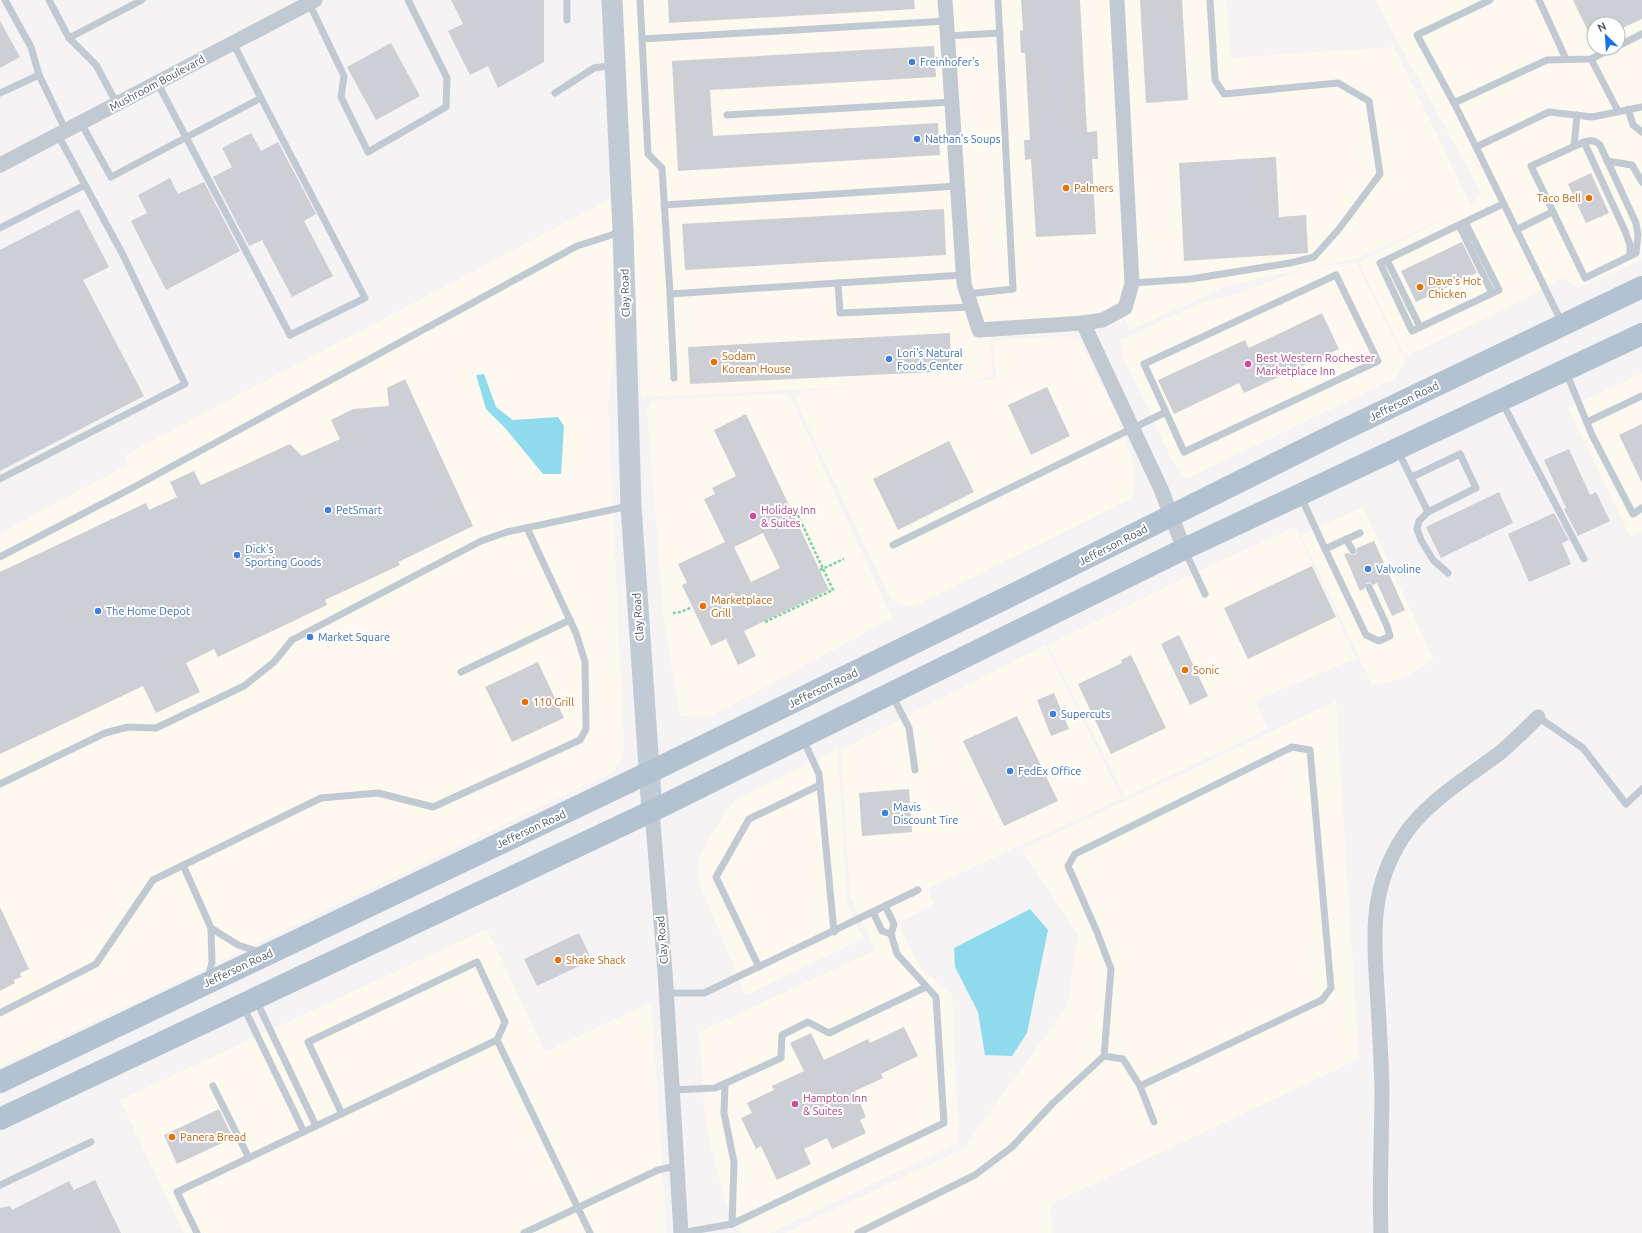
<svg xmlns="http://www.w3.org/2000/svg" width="1642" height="1233" font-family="Ubuntu,sans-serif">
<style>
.commercial{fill:#fdf9ef;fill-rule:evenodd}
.water{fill:#90daee}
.building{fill:#cdcfd5;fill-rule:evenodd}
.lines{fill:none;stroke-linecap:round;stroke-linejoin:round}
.path{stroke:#7ad0a6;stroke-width:2.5;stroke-dasharray:3 2;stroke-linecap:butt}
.lane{stroke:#c1cad2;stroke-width:7}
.street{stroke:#c1cad2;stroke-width:15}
.secondary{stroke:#c1cbd6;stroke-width:21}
.primary{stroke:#b3c2d1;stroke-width:22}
.shop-dot{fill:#3f7fe0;stroke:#fff;stroke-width:1.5}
.food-dot{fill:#e8710a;stroke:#fff;stroke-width:1.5}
.hotel-dot{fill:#d1479c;stroke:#fff;stroke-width:1.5}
.labels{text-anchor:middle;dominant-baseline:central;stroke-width:4;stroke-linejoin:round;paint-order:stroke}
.shop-label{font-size:11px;fill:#366cbe;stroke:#fff;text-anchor:start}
.street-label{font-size:11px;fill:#4a5661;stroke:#fff}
.food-label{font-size:11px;fill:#c56008;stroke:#fff;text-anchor:start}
.hotel-label{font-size:11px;fill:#b23c85;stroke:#fff;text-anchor:start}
</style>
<rect width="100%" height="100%" fill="#f5f3f3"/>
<g class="commercial">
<path d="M622 0H1227L1230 58 1394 47 1471 205 1482 194 1375 0H1642V259L1578 288 1563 278 1513 305 1405 357 1359 263 1457 212 1356 259 1309 268 1356 262 1405 361 1396 378 1186 479 1174 464 1123 357 1121 340 1205 301 1237 294 1300 270 1229 285 1130 330 1125 319 1110 327 1066 333 990 337 993 374 974 382 996 379 993 340 1066 336 1080 341 1117 415 1136 471 1132 498 911 608 891 600 795 400 803 391 908 385 641 397ZM1594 24H1618V48H1594Z"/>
<path d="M612 198 614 355 608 406 624 741 623 757 613 772 0 1067V533L129 464 125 455Z"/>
<path d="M1642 373V532L1631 538 1568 408Z"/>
<path d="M772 394 790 395 892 618 710 717 680 716 664 624 647 410 651 401Z"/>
<path d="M1363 507 1434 660 1402 679 1372 685 1301 535Z"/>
<path d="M1295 527 1356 658 1255 701 1268 729 1125 797 1048 645 1209 566Z"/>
<path d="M1045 645 1122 798 927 889 935 904 898 923 919 966 952 995 959 1142 770 1233H742L725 1201 709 1140 704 1107 699 1032 876 950 850 897 841 750Z"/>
<path d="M1336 701 1359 1059 1051 1204 1052 1233H785L963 1149 1067 1006 1078 936 1022 850Z"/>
<path d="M838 748 847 904 863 939 746 995 697 878 700 855 727 809 736 799Z"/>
<path d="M487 929 545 1052 651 1002 667 1233H184L120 1100Z"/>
</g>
<g class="water">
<path d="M484 374 496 407 513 420 558 417 564 426 561 474H543L506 429 486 409 476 375Z"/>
<path d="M1030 909 1048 930 1027 1033 1012 1056 985 1055 978 1012 955 967 954 948Z"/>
</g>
<g class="building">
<path d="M451 0H544V62L498 88 488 66 470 75 448 31 463 24Z"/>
<path d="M668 0H914L915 9 669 23Z"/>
<path d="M1021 0H1080L1087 132 1097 131 1098 159H1092L1096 234 1036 237 1031 159 1025 160 1024 140H1030L1025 53H1021L1020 31 1023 30Z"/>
<path d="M1140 0H1182L1188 100 1146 103Z"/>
<path d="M1573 0H1642V19L1618 30V24H1594V44Z"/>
<path d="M0 21 20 57 0 68Z"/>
<path d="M391 43 420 96 376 120 347 67Z"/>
<path d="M934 46 936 77 710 90 713 136 938 123 940 155 678 171 672 61Z"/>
<path d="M251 133 261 151 278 142 316 214 304 221 333 276 292 297 262 240 249 246 213 177 232 167 222 148Z"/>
<path d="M1276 157 1279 217 1306 215 1308 253 1184 261 1179 163Z"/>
<path d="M1591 173 1609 213 1586 223 1568 184Z"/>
<path d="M170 178 178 194 204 182 240 251 166 290 131 221 147 213 138 195Z"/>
<path d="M79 209 109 267 83 280 144 396 0 471V250Z"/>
<path d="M944 209 946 255 685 270 682 224Z"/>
<path d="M1462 242 1477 273 1416 302 1401 271Z"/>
<path d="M1322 313 1339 349 1244 393 1239 383 1174 414 1158 380 1245 340 1249 348Z"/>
<path d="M950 333 951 371 690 384 688 347Z"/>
<path d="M405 379 473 526 398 562 400 565 325 600 327 605 218 657 214 649 186 663 200 692 156 713 143 686 0 754V572L146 503 149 510 177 497 170 482 194 471 201 485 290 444 302 456 340 439 331 420 353 409 389 406 387 388Z"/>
<path d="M1047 387 1070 436 1031 455 1008 405Z"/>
<path d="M746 414 829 590 744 631 756 656 738 665 726 639 711 646 682 585 687 583 678 564 725 542 704 499 715 494 712 488 736 476 714 430ZM763 533 780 568 751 582 734 547Z"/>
<path d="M1642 424V483L1619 435Z"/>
<path d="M949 441 974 492 898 530 873 479Z"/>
<path d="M1569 449 1590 495 1596 492 1610 521 1578 536 1564 509 1566 508 1544 460Z"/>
<path d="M1499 492 1513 523 1441 558 1426 527Z"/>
<path d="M1554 513 1569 540 1562 543 1571 564 1529 582 1508 534Z"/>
<path d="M1374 541 1405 610 1392 616 1377 583 1373 585 1370 582 1367 583 1364 589 1360 591 1344 554 1348 553 1351 555H1355L1357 553V548Z"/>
<path d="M1312 566 1336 617 1248 659 1224 608Z"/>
<path d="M1179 635 1208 696 1190 705 1161 644Z"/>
<path d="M1131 655 1166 728 1111 754 1078 684 1122 663 1121 660Z"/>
<path d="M538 662 564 718 512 742 485 687Z"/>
<path d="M1054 693 1069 729 1051 736 1037 700Z"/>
<path d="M1017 716 1058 801 1004 826 963 741Z"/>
<path d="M909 789 912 832 862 836 859 793Z"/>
<path d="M0 907 29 969 20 973 21 977 14 980 15 983 0 991Z"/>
<path d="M579 933 592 960 537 986 524 959Z"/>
<path d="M904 1027 918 1056 881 1074 883 1078 855 1091 866 1117 860 1120 866 1133 832 1149 827 1138 804 1149 811 1164 777 1180 761 1146 756 1149 741 1118 752 1113 747 1103 774 1090 772 1086 804 1071 790 1043 811 1033 824 1060 868 1039 870 1043Z"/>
<path d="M219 1109 233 1138 177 1164 164 1135Z"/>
<path d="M95 1180 121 1233H0V1208L10 1206 12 1210 69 1181 74 1190Z"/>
</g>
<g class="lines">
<g class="path">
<path d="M820 570 844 559"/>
<path d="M673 613 681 612 692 607"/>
<path d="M765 622 833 590 795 509"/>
</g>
<g class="lane">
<path d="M5 0 31 47 39 75 66 131"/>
<path d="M49 0 69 38 96 65 117 104"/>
<path d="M640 0 648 154 662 168 670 294 674 378"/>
<path d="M1539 0 1566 59"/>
<path d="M309 3 344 76 341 97 368 152 446 107 447 78 408 0"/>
<path d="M567 20V0"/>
<path d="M947 36 1000 33"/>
<path d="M69 38 142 0"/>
<path d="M642 39 946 21"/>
<path d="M1618 46 1642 34"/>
<path d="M1591 59 1618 111"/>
<path d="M157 82 290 335 365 298 261 98"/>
<path d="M0 93 39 75"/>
<path d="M555 93 594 68 614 65"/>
<path d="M1454 103 1417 35 1490 0"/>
<path d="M1628 109 1633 125 1642 132"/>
<path d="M727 115 952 102"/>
<path d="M81 123 111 177 261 98 233 43"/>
<path d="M1584 142 1625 231 1630 245V256L1585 278 1531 166Z"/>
<path d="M1584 142C1591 140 1595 140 1600 145L1636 223 1638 235 1636 253 1630 256"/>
<path d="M1574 146 1577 115"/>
<path d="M1476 147 1454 103 1547 60 1591 59 1613 48"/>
<path d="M1607 161 1632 165 1642 182"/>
<path d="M664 205 957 186"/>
<path d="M1465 222 1380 263 1412 331 1499 290 1465 222 1503 204"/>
<path d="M1459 225 1492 293"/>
<path d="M0 228 85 185"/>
<path d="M1516 230 1552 212"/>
<path d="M1387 260 1420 327"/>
<path d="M963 275 838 283 840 313 971 307"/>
<path d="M1132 283 1191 279 1290 263 1314 257 1339 229 1380 174 1369 101 1338 83 1224 94 1215 80 1210 0"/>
<path d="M670 294 838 283"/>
<path d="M967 294 1013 289 998 0"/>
<path d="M1562 323 1476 147 1549 112 1592 117 1642 107"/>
<path d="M1566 372 1592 435 1633 514 1642 508"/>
<path d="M1502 402 1584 559"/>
<path d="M1587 422 1642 396"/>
<path d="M1398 451 1428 512 1476 488 1460 454 1412 477"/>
<path d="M0 479 185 384 123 255 58 135"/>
<path d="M1301 497 1325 549 1360 533"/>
<path d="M1428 512 1419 521 1417 529 1421 540 1433 560 1448 573"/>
<path d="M1346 539 1353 551"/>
<path d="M893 545 1166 412 1144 364 1336 275 1378 361 1184 452 1166 412"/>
<path d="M1325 549 1366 635 1379 641 1390 636 1387 626 1369 587"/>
<path d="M1185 551 1205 594"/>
<path d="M0 557 134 487 577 246 621 232"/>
<path d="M461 672 570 620"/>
<path d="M892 695 909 728 915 770"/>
<path d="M1538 717 1583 748 1626 804 1642 789"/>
<path d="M803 739 819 774 834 932"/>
<path d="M0 784 105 733 128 727 156 728 244 686 274 662 292 640 481 541 507 532 629 506"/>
<path d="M183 865 211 928 212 962 208 978"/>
<path d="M885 906 894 924 891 934"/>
<path d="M211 928 238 945 259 952"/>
<path d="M759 967 716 877 749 819 820 785"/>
<path d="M666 993H704L918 890"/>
<path d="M256 1000 316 1126"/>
<path d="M243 1006 304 1132"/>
<path d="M0 1013 96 964 153 880 321 798 378 793 433 807 580 740 586 729 585 662 576 633 527 528"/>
<path d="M497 1040 590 1233"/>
<path d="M1104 1056 1123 1059 1140 1086"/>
<path d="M725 1084 724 1113 734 1162 732 1224"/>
<path d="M213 1086 249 1158"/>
<path d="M672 1090 715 1088 781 1058 782 1035 808 1022 829 1033 926 987"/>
<path d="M0 1185 91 1142"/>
<path d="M197 1233 177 1192 497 1040 505 1022 477 962 308 1042 342 1114"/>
<path d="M524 1233 658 1170 676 1166"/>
<path d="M681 1233 732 1224 944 1123 936 997 897 954 891 934 882 931 873 912"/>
<path d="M858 1233 975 1175 1012 1147 1053 1103 1104 1056 1111 969 1097 932 1068 866 1075 854 1292 747 1310 750 1331 988 1322 1000 1140 1086 1154 1122"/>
</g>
<g class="street">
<path d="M945 0 964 284 979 330 1083 323 1161 489 1184 549"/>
<path d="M0 165 315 0"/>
<path d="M1083 323 1103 320 1125 308 1132 283 1117 0"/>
<path d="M652 811 665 971 681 1233"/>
<path d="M1381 1233C1379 1185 1382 1136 1382 1088 1381 1055 1379 1021 1377 988 1373 932 1371 886 1403 837 1427 801 1467 778 1501 752 1514 741 1526 729 1538 717"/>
</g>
<path class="secondary" d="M612 0 623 231 631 506 652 811"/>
<g class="primary">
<path d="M0 1082 650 772 1010 596 1337 433 1642 287"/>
<path d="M0 1119 652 811 1184 549 1642 334"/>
</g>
</g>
<g class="shop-dot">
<circle cx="912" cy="62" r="4"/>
<circle cx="917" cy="139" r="4"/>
<circle cx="889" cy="359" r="4"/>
<circle cx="328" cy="510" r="4"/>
<circle cx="237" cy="555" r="4"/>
<circle cx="1368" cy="569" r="4"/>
<circle cx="98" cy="611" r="4"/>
<circle cx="310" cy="637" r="4"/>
<circle cx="1053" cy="714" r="4"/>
<circle cx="1010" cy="771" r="4"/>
<circle cx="885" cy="813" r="4"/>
</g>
<g class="food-dot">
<circle cx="1066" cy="188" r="4"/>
<circle cx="1589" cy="198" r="4"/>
<circle cx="1420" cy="287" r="4"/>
<circle cx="714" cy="362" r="4"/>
<circle cx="703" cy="606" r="4"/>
<circle cx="1185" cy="670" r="4"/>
<circle cx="525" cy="702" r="4"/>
<circle cx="558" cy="960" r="4"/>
<circle cx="172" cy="1137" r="4"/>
</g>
<g class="hotel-dot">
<circle cx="1248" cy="364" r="4"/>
<circle cx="753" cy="516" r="4"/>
<circle cx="795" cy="1104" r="4"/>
</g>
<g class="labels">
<g class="shop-label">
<text x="920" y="62">Freinhofer's</text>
<text x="925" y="139">Nathan's Soups</text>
<text x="897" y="353">Lori's Natural<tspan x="897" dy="13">Foods Center</tspan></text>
<text x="336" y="510">PetSmart</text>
<text x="245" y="549">Dick's<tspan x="245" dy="13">Sporting Goods</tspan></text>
<text x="1376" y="569">Valvoline</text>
<text x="106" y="611">The Home Depot</text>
<text x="318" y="637">Market Square</text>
<text x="1061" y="714">Supercuts</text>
<text x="1018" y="771">FedEx Office</text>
<text x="893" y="807">Mavis<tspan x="893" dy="13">Discount Tire</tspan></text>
</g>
<g class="street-label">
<text transform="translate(157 83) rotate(-28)">Mushroom Boulevard</text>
<text transform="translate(625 293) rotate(-92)">Clay Road</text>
<text transform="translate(1404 401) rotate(-26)">Jefferson Road</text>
<text transform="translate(1113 545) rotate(-27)">Jefferson Road</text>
<text transform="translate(638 617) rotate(-94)">Clay Road</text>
<text transform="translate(823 688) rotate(-26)">Jefferson Road</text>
<text transform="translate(531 829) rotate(-25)">Jefferson Road</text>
<text transform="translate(662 940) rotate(-95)">Clay Road</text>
<text transform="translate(238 968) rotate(-25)">Jefferson Road</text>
</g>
<g class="food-label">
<text x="1074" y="188">Palmers</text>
<text x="1581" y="198" text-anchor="end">Taco Bell</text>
<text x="1428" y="281">Dave's Hot<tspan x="1428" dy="13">Chicken</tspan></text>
<text x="722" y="356">Sodam<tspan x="722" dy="13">Korean House</tspan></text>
<text x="711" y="600">Marketplace<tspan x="711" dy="13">Grill</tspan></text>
<text x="1193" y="670">Sonic</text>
<text x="533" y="702">110 Grill</text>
<text x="566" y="960">Shake Shack</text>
<text x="180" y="1137">Panera Bread</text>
</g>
<g class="hotel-label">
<text x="1256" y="358">Best Western Rochester<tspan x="1256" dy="13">Marketplace Inn</tspan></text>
<text x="761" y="510">Holiday Inn<tspan x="761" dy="13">&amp; Suites</tspan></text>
<text x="803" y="1098">Hampton Inn<tspan x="803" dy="13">&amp; Suites</tspan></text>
</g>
</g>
<g transform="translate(1606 36) rotate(335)"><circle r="19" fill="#ffffff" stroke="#b7bbc0"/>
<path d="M0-3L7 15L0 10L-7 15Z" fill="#1a73e8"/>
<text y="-6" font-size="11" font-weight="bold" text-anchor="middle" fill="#4a5661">N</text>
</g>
</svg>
